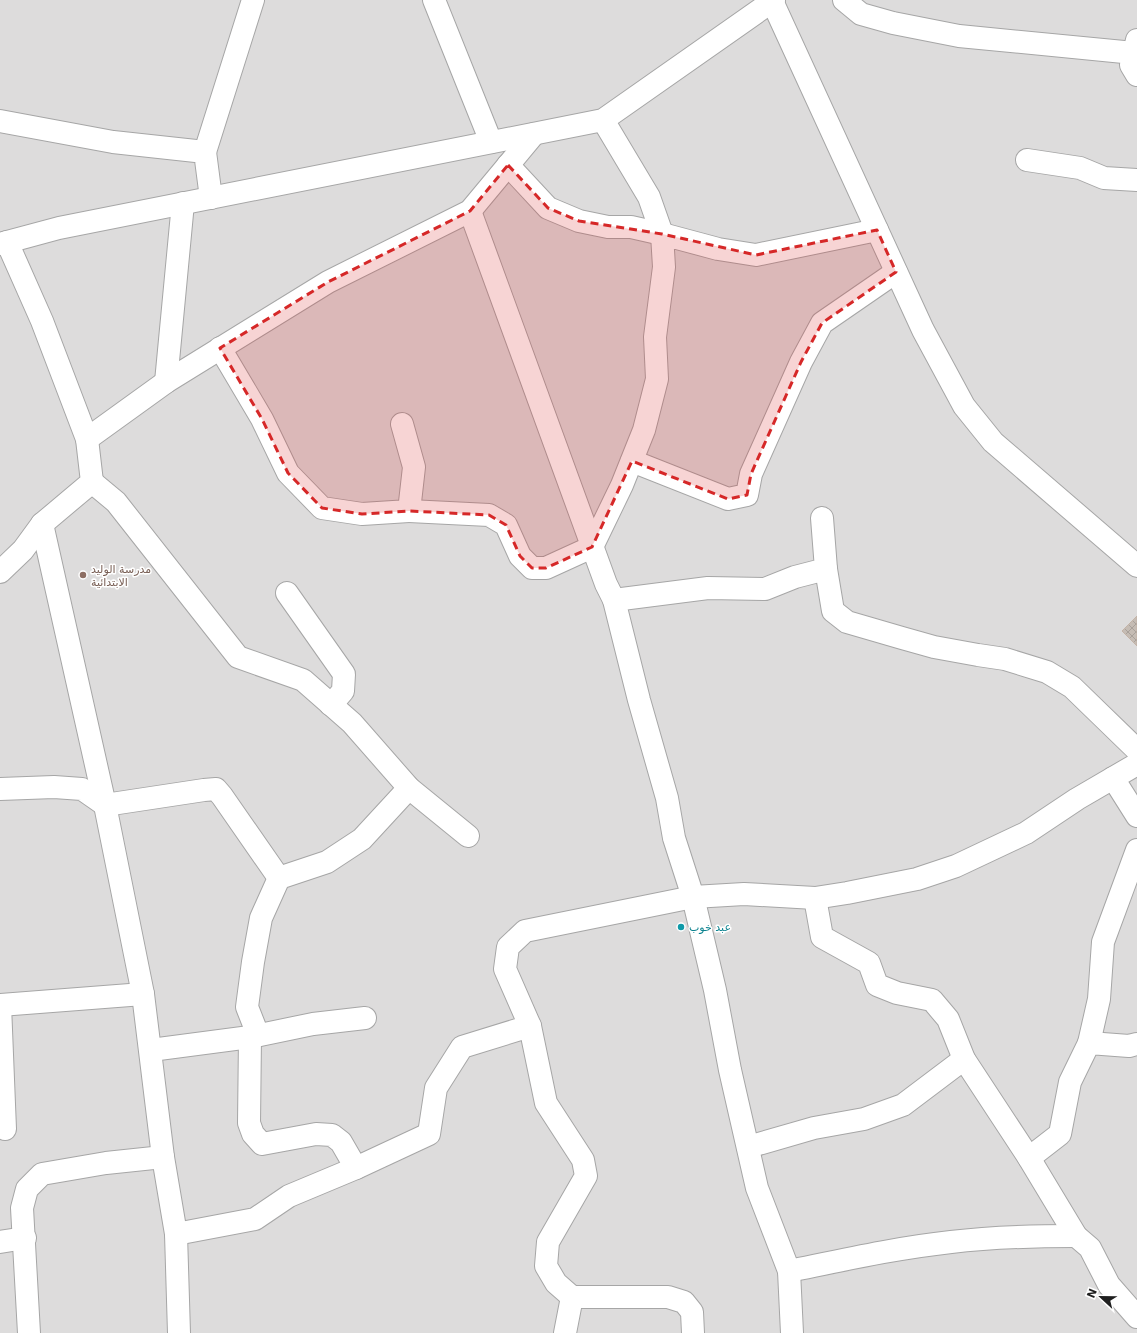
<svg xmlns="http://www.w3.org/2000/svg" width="1137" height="1333" font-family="'DejaVu Sans',Vazirmatn,sans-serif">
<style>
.residential{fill:#dddcdc}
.building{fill:url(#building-cross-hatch);stroke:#c3b3a7}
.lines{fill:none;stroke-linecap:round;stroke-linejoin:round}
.minor-casing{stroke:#a6a6a6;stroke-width:24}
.minor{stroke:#fff;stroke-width:22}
.marked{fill:#d62828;fill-opacity:0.2;stroke:#d62828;stroke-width:3;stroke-dasharray:8 5;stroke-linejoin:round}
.education-dot{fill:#8d6e63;stroke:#fff;stroke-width:1.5}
.culture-dot{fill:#0f9aa8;stroke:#fff;stroke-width:1.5}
.labels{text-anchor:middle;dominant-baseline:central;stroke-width:3;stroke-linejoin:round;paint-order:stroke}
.education-label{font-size:11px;fill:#785e54;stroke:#fff;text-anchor:start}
.culture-label{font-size:11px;fill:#0d838f;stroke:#fff;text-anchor:start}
</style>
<defs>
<pattern id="building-cross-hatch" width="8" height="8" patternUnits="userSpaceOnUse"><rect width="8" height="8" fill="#c5bcb4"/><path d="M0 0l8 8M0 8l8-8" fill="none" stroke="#a9a19a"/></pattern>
</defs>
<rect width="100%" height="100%" fill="#f0ece5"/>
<rect class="residential" x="0" y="0" width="1137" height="1333"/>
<path class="building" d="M1137 616V646L1122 631Z"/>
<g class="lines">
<defs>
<g id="minor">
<path d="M434 0 491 142"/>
<path d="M844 0 861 14 893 23 959 36 1134 53"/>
<path d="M772 1 923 330 964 406 993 442 1137 566"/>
<path d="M1137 40 1131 65 1137 75"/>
<path d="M0 121 113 142 205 152 211 198"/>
<path d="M205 152 253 0"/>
<path d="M1027 160 1080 168 1104 178 1137 180"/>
<path d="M508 165 548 208 579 221 608 227H631L662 234 649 197 603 120"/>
<path d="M470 211 606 584 614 600 639 700 667 798 674 838 693 897 715 990 730 1070 757 1188 789 1271 792 1333"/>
<path d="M0 244 59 228 603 120 774 0"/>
<path d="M220 348 262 419 288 473 322 508 362 514 409 511 414 467 402 424"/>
<path d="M166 382 183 203"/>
<path d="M87 439 166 382 328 282 470 211 534 134"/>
<path d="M632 461 728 499 747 495 751 474 801 362 822 323 896 272"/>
<path d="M92 482 116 502 238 657 303 680 352 723 409 788 468 836"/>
<path d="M409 511 489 515 506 525 520 556 532 568H546L592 547 622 485 644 430 657 379 655 337 664 267 662 234 718 249 756 255 877 230"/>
<path d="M42 524 105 805 143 994 163 1157 176 1234 179 1333"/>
<path d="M826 569 833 611 847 622 902 638 934 647 978 655 1005 659 1047 672 1072 687 1137 750"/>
<path d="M0 572 23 550 42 524 92 482 87 439 42 321 7 242"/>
<path d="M287 593 344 674 343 691 331 705"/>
<path d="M614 600 708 588 765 589 795 577 826 569 822 518"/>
<path d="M1113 778 1137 816"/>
<path d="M0 789 54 787 82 789 105 805 204 790 216 789 222 796 279 878"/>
<path d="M815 898 822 937 869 963 877 985 897 993 932 1000 948 1019 964 1059 1029 1158 1076 1236 1090 1248 1109 1285 1137 1317"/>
<path d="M0 1005 143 994"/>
<path d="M0 1005 5 1129"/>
<path d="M530 1026 546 1103 583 1160 586 1176 548 1242 546 1266 556 1283 572 1297"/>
<path d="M258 1035 247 1007 253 962 261 918 279 878 327 862 362 839 409 788"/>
<path d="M1089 1043 1099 999 1103 942 1137 850"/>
<path d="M151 1050 250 1037 313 1024 365 1018"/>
<path d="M748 1147 814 1128 864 1119 903 1105 964 1059"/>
<path d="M1029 1158 1060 1134 1070 1082 1089 1043 1129 1046 1137 1044"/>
<path d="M356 1168 429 1134 436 1088 462 1047 530 1026 505 969 508 947 525 931 693 897 744 894 815 898 847 893 917 879 956 866 1026 833 1077 799 1137 764"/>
<path d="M176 1234 255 1219 289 1196 356 1168 341 1142 332 1135 316 1134 262 1144 253 1134 249 1123 250 1037"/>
<path d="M0 1242 25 1238"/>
<path d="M789 1271C843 1260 896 1248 951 1242 993 1237 1034 1236 1076 1236"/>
<path d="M29 1333 22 1208 27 1189 42 1174 106 1163 163 1157"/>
<path d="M565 1333 572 1297H668L684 1302 692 1312 693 1333"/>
</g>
</defs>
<use href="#minor" class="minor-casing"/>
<use href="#minor" class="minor"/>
</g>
<path class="marked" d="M508 165 548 208 579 221 662 234 756 255 877 230 896 272 822 323 801 362 751 474 747 495 728 499 632 461 592 547 546 568H532L520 556 506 525 489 515 409 511 362 514 322 508 288 473 262 419 220 348 328 282 470 211Z"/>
<circle class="education-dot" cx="83" cy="575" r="4"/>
<circle class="culture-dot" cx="681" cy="927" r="4"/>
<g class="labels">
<g class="education-label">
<text x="91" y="569">مدرسة الوليد<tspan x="91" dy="13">الابتدائية</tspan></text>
</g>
<g class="culture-label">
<text x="689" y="927">عبد خوب</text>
</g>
</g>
<g transform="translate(1101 1297) rotate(292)" stroke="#ffffff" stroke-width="3" paint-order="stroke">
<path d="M0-3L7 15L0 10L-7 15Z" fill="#1f1f1f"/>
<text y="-6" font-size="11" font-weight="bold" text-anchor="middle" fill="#1f1f1f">N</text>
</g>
</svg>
